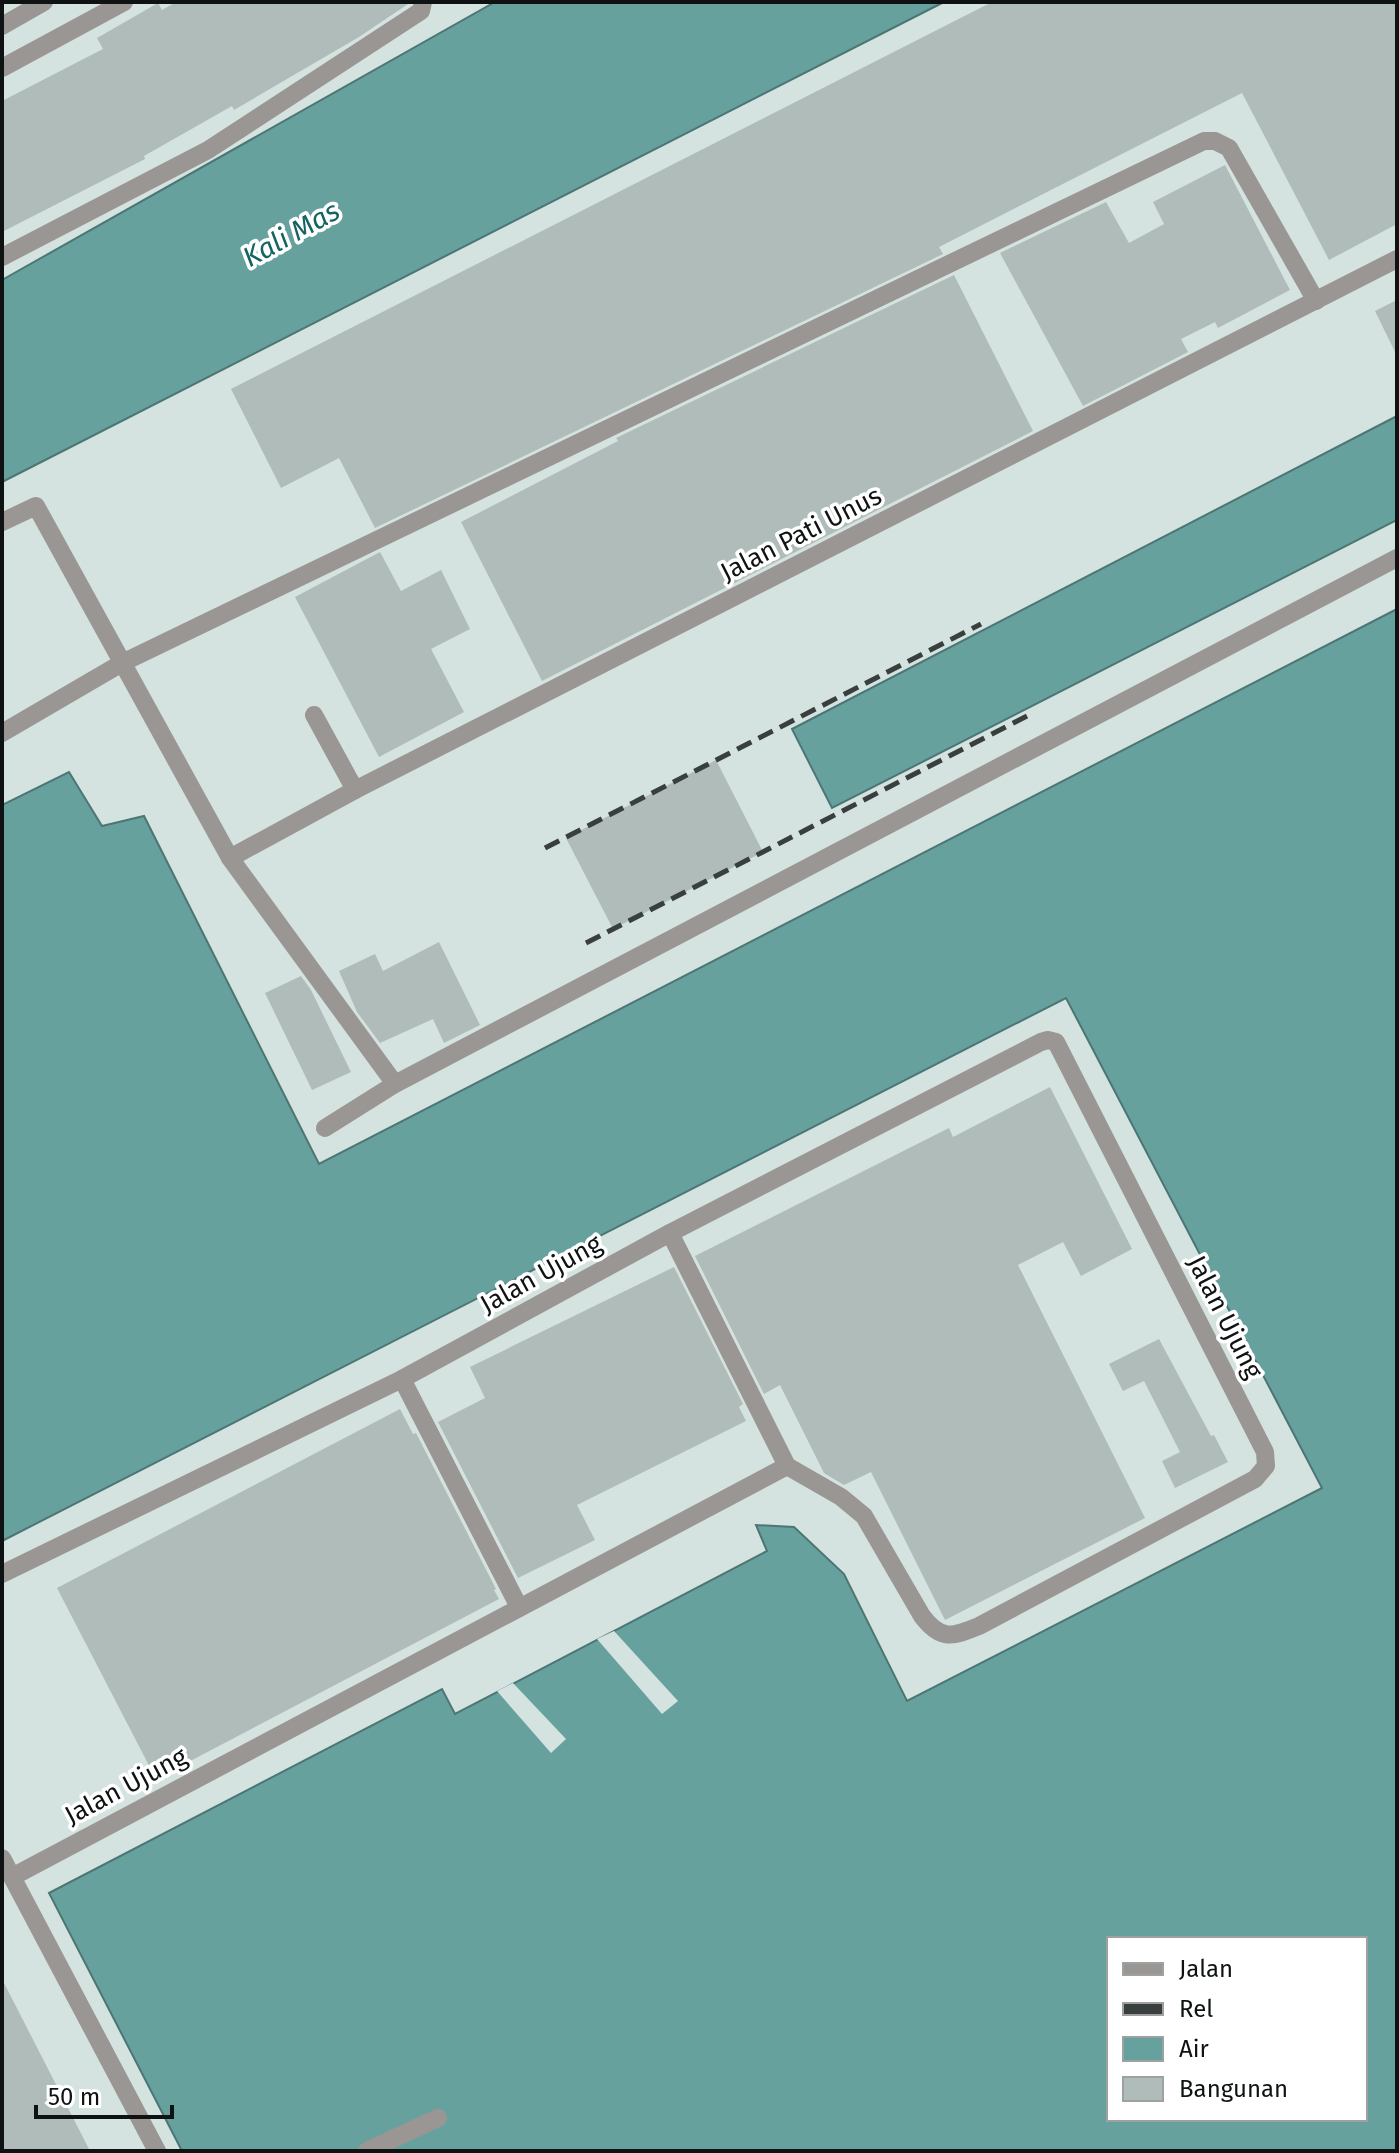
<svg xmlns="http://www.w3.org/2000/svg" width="1399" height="2153" font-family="'Fira Sans',sans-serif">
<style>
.water{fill:#67a19e;stroke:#4c7674;stroke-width:2;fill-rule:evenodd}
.pier{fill:#d4e2e0}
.building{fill:#afbcba}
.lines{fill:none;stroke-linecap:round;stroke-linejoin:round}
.minor{stroke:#9a9693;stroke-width:18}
.rail{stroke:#393f3e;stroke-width:5;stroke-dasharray:16 8;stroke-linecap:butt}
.labels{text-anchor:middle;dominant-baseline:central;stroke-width:7;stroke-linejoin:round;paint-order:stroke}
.street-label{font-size:26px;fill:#0e1212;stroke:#fff}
.water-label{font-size:28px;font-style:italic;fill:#146461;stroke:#fff}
</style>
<rect width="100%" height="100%" fill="#d4e2e0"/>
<g class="water">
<path d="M495 2H944L2 482V280Z"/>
<path d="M1397 416V520L832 808 792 729Z"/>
<path d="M1397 609V2151H182L49 1893 442 1689 455 1714 767 1551 756 1525 794 1527 844 1574 907 1701 1322 1488 1066 998 2 1541V805L69 772 102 826 144 816 319 1164ZM1109 1939H1365V2119H1109Z"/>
</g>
<g class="pier">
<path d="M614 1631 678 1701 662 1714 597 1639Z"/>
<path d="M513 1683 566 1739 551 1753 497 1691Z"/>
</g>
<g class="building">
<path d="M176 2H411L359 37 234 110 232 106 144 156 145 159 2 232V101L103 49 97 38 158 3 162 10Z"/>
<path d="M992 2H1397V224L1329 260 1242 93 939 247 943 254 375 528 339 458 281 488 231 389Z"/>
<path d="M1225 165 1290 290 1218 328 1215 322 1181 339 1188 352 1083 406 1000 253 1106 202 1129 243 1164 224 1153 202Z"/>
<path d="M954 275 1033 431 542 681 461 522 618 441 616 438Z"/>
<path d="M1397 300V356L1375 311Z"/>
<path d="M380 552 401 591 441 570 470 629 431 649 464 712 379 757 295 597Z"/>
<path d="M716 760 763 852 613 929 566 838Z"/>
<path d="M439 942 480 1025 444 1043 433 1019 380 1043 357 1012 339 971 375 954 383 971Z"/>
<path d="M301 976 311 990 351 1072 312 1090 265 993Z"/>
<path d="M1050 1087 1132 1249 1081 1276 1063 1242 1018 1265 1145 1518 945 1620 871 1472 844 1485 824 1473 780 1385 764 1394 695 1256 949 1128 953 1137Z"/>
<path d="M674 1267 743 1404 739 1407 746 1421 577 1505 595 1540 518 1578 438 1422 485 1398 470 1367Z"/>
<path d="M1159 1339 1211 1436 1214 1435 1228 1462 1175 1488 1162 1461 1180 1452 1144 1381 1123 1391 1109 1364Z"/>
<path d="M400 1409 413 1434 416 1433 496 1589 494 1590 499 1599 156 1779 57 1588Z"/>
<path d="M2 1979 90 2151H2Z"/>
</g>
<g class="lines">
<g class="minor">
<path d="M2 26 44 2"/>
<path d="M2 68 124 2"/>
<path d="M2 257 208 150 421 11 423 2"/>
<path d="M2 522 36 506 230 858 395 1084 1397 558"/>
<path d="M314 715 355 790"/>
<path d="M2 733 122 663 1204 141H1215L1229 148 1316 301"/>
<path d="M230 858 355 790 1397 259"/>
<path d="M325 1128 395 1084"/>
<path d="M670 1233 787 1466"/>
<path d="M2 1574 402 1379"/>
<path d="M2 1858 157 2151"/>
<path d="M12 1877 787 1466 841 1497 864 1516 922 1616C941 1641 952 1637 979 1626L1255 1479 1266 1466 1265 1452 1056 1042 1048 1040 1041 1042 670 1233 402 1379 519 1607"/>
<path d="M367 2151 438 2118"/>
</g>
<g class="rail">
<path d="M545 848 981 624"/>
<path d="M586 943 1027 716"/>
</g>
</g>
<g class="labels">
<g class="street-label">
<text transform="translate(801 534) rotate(-27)">Jalan Pati Unus</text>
<text transform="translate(541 1274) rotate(-29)">Jalan Ujung</text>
<text transform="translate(1225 1317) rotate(63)">Jalan Ujung</text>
<text transform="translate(126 1786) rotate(-28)">Jalan Ujung</text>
</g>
<g class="water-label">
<text transform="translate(291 234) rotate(-29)">Kali Mas</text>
</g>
</g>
<rect width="1399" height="2153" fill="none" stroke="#0e1212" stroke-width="8"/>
<rect x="1107" y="1937" width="260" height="184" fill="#ffffff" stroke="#9fa0a0" stroke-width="2"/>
<rect x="1123" y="1963" width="40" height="12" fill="#9a9693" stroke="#9fa0a0" stroke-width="2"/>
<text x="1179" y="1977" font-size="24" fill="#0e1212">Jalan</text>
<rect x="1123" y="2003" width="40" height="12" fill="#393f3e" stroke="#9fa0a0" stroke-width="2"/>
<text x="1179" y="2017" font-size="24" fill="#0e1212">Rel</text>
<rect x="1123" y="2037" width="40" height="24" fill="#67a19e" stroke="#9fa0a0" stroke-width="2"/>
<text x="1179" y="2057" font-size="24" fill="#0e1212">Air</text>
<rect x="1123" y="2077" width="40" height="24" fill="#afbcba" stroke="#9fa0a0" stroke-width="2"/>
<text x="1179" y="2097" font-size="24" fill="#0e1212">Bangunan</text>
<path d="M36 2105v12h136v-12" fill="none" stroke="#0e1212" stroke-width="4"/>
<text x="48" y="2105" font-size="24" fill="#0e1212" stroke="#ffffff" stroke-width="6" paint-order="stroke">50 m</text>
</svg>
